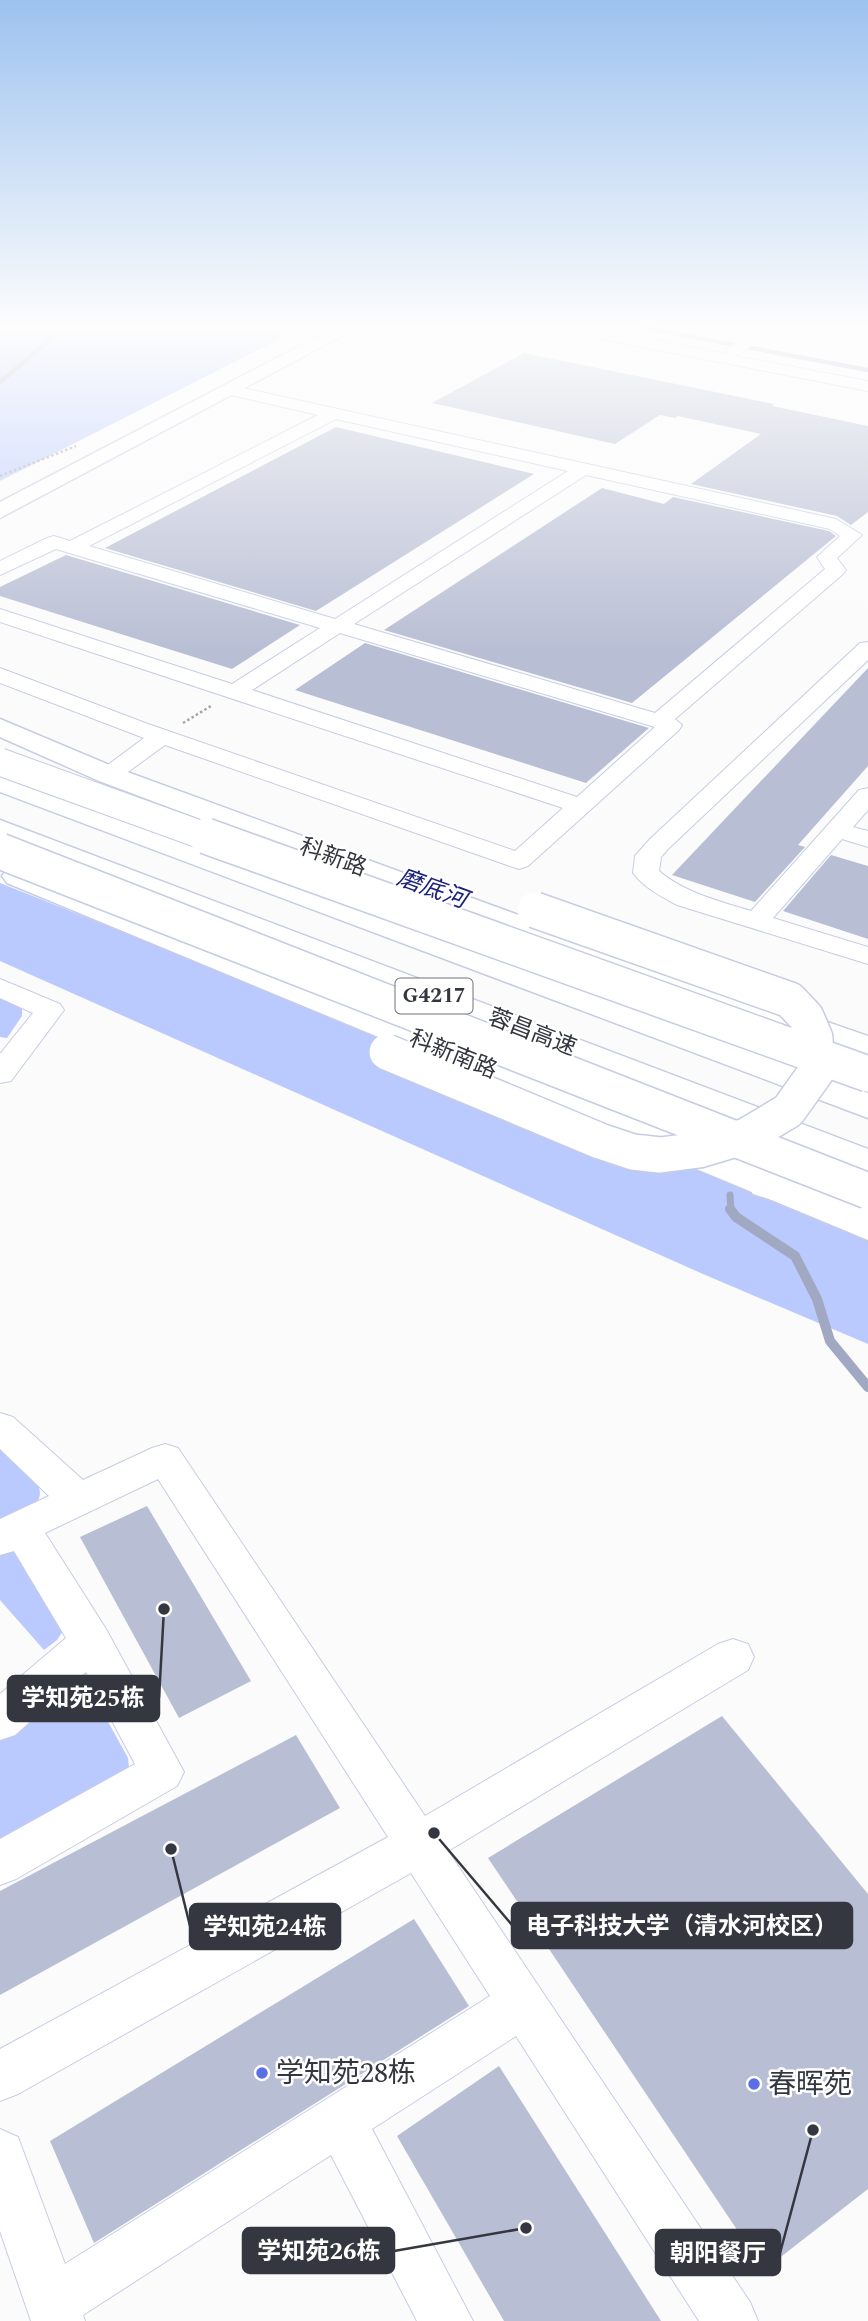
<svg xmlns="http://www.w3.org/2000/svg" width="868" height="2321" font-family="Spectral,'Noto Sans SC',serif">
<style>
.green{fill:#bac9fe}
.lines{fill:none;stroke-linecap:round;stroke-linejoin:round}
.stream-far2{stroke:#a0a8c2;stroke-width:4.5}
.stream-far1{stroke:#a0a8c2;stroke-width:7}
.stream{stroke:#a0a8c2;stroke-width:10}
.building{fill:#b8bed4}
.minor-casing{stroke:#c6cde3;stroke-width:2}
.major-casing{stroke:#c6cde3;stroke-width:3}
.highway-casing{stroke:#c6cde3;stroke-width:3}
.path{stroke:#a4a5a9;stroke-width:2.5;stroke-dasharray:2.5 2.5;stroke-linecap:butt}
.minor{fill:#fff;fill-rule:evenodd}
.major{fill:#fff;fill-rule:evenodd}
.highway{fill:#fff;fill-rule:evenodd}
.major-bridge-casing{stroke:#c6cde3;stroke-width:38;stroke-linecap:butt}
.highway-bridge-far1-casing{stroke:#c6cde3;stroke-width:29;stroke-linecap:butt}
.highway-bridge-casing{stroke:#c6cde3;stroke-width:38;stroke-linecap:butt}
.major-bridge{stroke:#fff;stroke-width:35}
.highway-bridge-far1{stroke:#fff;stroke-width:27}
.highway-bridge{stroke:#fff;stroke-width:35}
.poi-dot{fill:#5a6fe6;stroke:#fff;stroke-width:2.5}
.labels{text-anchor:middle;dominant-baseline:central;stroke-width:5;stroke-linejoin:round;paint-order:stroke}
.shield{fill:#fff;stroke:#717379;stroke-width:2}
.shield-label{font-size:21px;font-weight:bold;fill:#343740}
.street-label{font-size:23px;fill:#343740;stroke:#fff}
.water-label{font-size:24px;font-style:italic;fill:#1e237c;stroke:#fff}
.near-poi-label{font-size:28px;fill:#343740;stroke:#fff;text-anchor:start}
.leader{fill:none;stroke:#343740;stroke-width:2.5}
.callout-dot{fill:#343740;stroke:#fff;stroke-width:2.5}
.callout{fill:#343740;stroke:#343740;stroke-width:2.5}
.callout-label{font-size:24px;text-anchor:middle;font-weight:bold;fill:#fff}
</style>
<rect width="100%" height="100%" fill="#fbfbfb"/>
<g class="green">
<path d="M0 327H303L0 481Z"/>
<path d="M0 883 351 1023 868 1236V1344L703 1274 0 961Z"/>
<path d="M0 994 22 1009V1016L7 1038 0 1037Z"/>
<path d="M0 1444C12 1456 56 1487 34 1505 24 1513 11 1518 0 1525Z"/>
<path d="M18 1535 65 1628 57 1640 44 1650 0 1600V1545Z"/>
<path d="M78 1673 86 1682 128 1758 129 1768 0 1841V1723Z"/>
</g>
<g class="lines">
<g class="stream-far2">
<path d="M641 327 868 370"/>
<path d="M0 382 65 327"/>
</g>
<path class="stream-far1" d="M730 1195 731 1211"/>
<path class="stream" d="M730 1209 736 1217 795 1256 817 1299 830 1341 868 1387"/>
</g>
<g class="building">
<path d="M524 353 774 404 772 406 868 426V512L851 525 837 516 691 484 761 434 678 416 675 418 660 415 615 444 432 403Z"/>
<path d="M336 427 534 474 316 611 105 548Z"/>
<path d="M602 488 664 504 673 497 829 531 836 536 632 703 384 630Z"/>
<path d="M66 555 300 625 232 669 0 596V587Z"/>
<path d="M365 643 649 728 586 783 295 690Z"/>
<path d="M868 668V766L798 845 805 847 755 902 672 875Z"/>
<path d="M831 855 868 866V939L783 911Z"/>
<path d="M147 1506 251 1681 179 1718 80 1537Z"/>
<path d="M722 1716 868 1894V2189L764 2270 488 1858Z"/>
<path d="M296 1735 340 1808 0 1995V1891Z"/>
<path d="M414 1919 469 2006 94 2243 50 2141Z"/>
<path d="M499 2066 661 2321H504L397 2136Z"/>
</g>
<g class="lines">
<defs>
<g id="minor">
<path d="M554 327H586L725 354 726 349 758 331 763 333 766 336 763 339 735 356 868 381V391L561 331Z"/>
<path d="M229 385 836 519 862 535 837 558 846 570 843 574 675 719 682 725 679 730 528 866 519 869 510 866 165 745 117 780H101L97 775 101 770 144 738 0 683V668L148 724 515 851 563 808 0 622V609L232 684 320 628 56 549 0 575V561L47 538 54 536 70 541 318 415 223 393 221 390ZM336 419 568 471 335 619 89 546ZM586 475 830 529 840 536 817 557 825 569 655 713 354 624ZM340 633 655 727 577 797 252 690Z"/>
<path d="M868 642V660L668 849 661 857 659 871C685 893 719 901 751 911L859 790 868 788V810L853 827 868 831V847L842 839 773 918 868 947V964L677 905C661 896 644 888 633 873L635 856 650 839 860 643Z"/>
<path d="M0 979 60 1004 64 1010 11 1081 0 1083V1054L33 1013 0 998Z"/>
<path d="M0 1413 13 1417 83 1480 152 1448 165 1444 178 1448 425 1816 718 1644 733 1639 748 1644 754 1657 748 1670 448 1851 750 2302 758 2321H699L516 2036 372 2129 473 2321H417L331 2155 83 2315 85 2321H31L0 2231V2129L18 2137 65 2264 490 1996 411 1873 18 2094 0 2101V2049L388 1837 158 1479 45 1533 106 1629 184 1772 177 1786 16 1879 0 1885V1839L135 1764 86 1672 15 1735 0 1740V1694L66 1638 14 1551 0 1555V1519L49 1496 0 1449Z"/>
</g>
<g id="major">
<path d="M336 327H359L0 518V502Z"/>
<path d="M0 719 119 769 524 917 868 1036V1059L500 931 99 781 0 737Z"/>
<path d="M18 867 868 1210V1240L7 883 2 876 7 869Z"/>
</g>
<g id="highway">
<path d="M0 773 868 1093V1118L0 792Z"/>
<path d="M0 820 868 1149V1176L0 840Z"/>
<path d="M767 1172 868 1202V1230L753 1194 747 1185 753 1176Z"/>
</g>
</defs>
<use href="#minor" class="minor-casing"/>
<use href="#major" class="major-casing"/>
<use href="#highway" class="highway-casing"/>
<g class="path">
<path d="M0 476 76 446"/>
<path d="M183 723 211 706"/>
</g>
<use href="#minor" class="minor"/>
<use href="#major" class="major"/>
<use href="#highway" class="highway"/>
<defs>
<path id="major-bridge" d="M387 1052 600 1141 633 1152 660 1155 699 1150 746 1136 788 1111 816 1072 815 1038 806 1017 790 1000 535 910"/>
<path id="highway-bridge-far1" d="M0 762 210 838"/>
<g id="highway-bridge">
<path d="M206 836 868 1074"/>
<path d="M0 851 868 1191"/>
</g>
</defs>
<use href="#major-bridge" class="major-bridge-casing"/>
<use href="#highway-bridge-far1" class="highway-bridge-far1-casing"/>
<use href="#highway-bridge" class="highway-bridge-casing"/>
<use href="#major-bridge" class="major-bridge"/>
<use href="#highway-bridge-far1" class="highway-bridge-far1"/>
<use href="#highway-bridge" class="highway-bridge"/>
</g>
<linearGradient id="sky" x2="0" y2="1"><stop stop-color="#9dc2ef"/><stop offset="0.5" stop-color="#fdfdfd"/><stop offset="1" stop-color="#fdfdfd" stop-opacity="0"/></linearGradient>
<rect width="868" height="652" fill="url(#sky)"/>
<g class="poi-dot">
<circle cx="262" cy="2073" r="7"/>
<circle cx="754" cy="2084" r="7"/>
</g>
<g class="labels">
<rect class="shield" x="395.5" y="978.5" width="77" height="35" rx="5"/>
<g class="shield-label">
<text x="434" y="996">G4217</text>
</g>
<g class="street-label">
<text transform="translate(333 858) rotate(20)">科新路</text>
<text transform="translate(532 1033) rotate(21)">蓉昌高速</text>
<text transform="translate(453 1055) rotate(22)">科新南路</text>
</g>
<g class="water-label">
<text transform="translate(432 889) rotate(20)">磨底河</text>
</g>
<g class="near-poi-label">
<text x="276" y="2073">学知苑28栋</text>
<text x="768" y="2084">春晖苑</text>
</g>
</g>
<path class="leader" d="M164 1609L159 1698M434 1833L512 1925M171 1849L190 1926M526 2228L394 2251M813 2130L780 2253"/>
<g class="callout-dot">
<circle cx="164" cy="1609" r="7"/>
<circle cx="434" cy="1833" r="7"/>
<circle cx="171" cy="1849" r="7"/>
<circle cx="526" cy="2228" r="7"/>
<circle cx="813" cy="2130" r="7"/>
</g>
<g class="callout">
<rect x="8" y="1676" width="151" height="45" rx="7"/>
<rect x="512" y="1903" width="340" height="45" rx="7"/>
<rect x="190" y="1904" width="150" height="45" rx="7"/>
<rect x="243" y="2228" width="151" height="45" rx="7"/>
<rect x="656" y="2230" width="124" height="45" rx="7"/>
</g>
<g class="callout-label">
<text x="83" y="1706">学知苑25栋</text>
<text x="682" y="1934">电子科技大学（清水河校区）</text>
<text x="265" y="1935">学知苑24栋</text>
<text x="319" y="2259">学知苑26栋</text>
<text x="718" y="2261">朝阳餐厅</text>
</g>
</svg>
